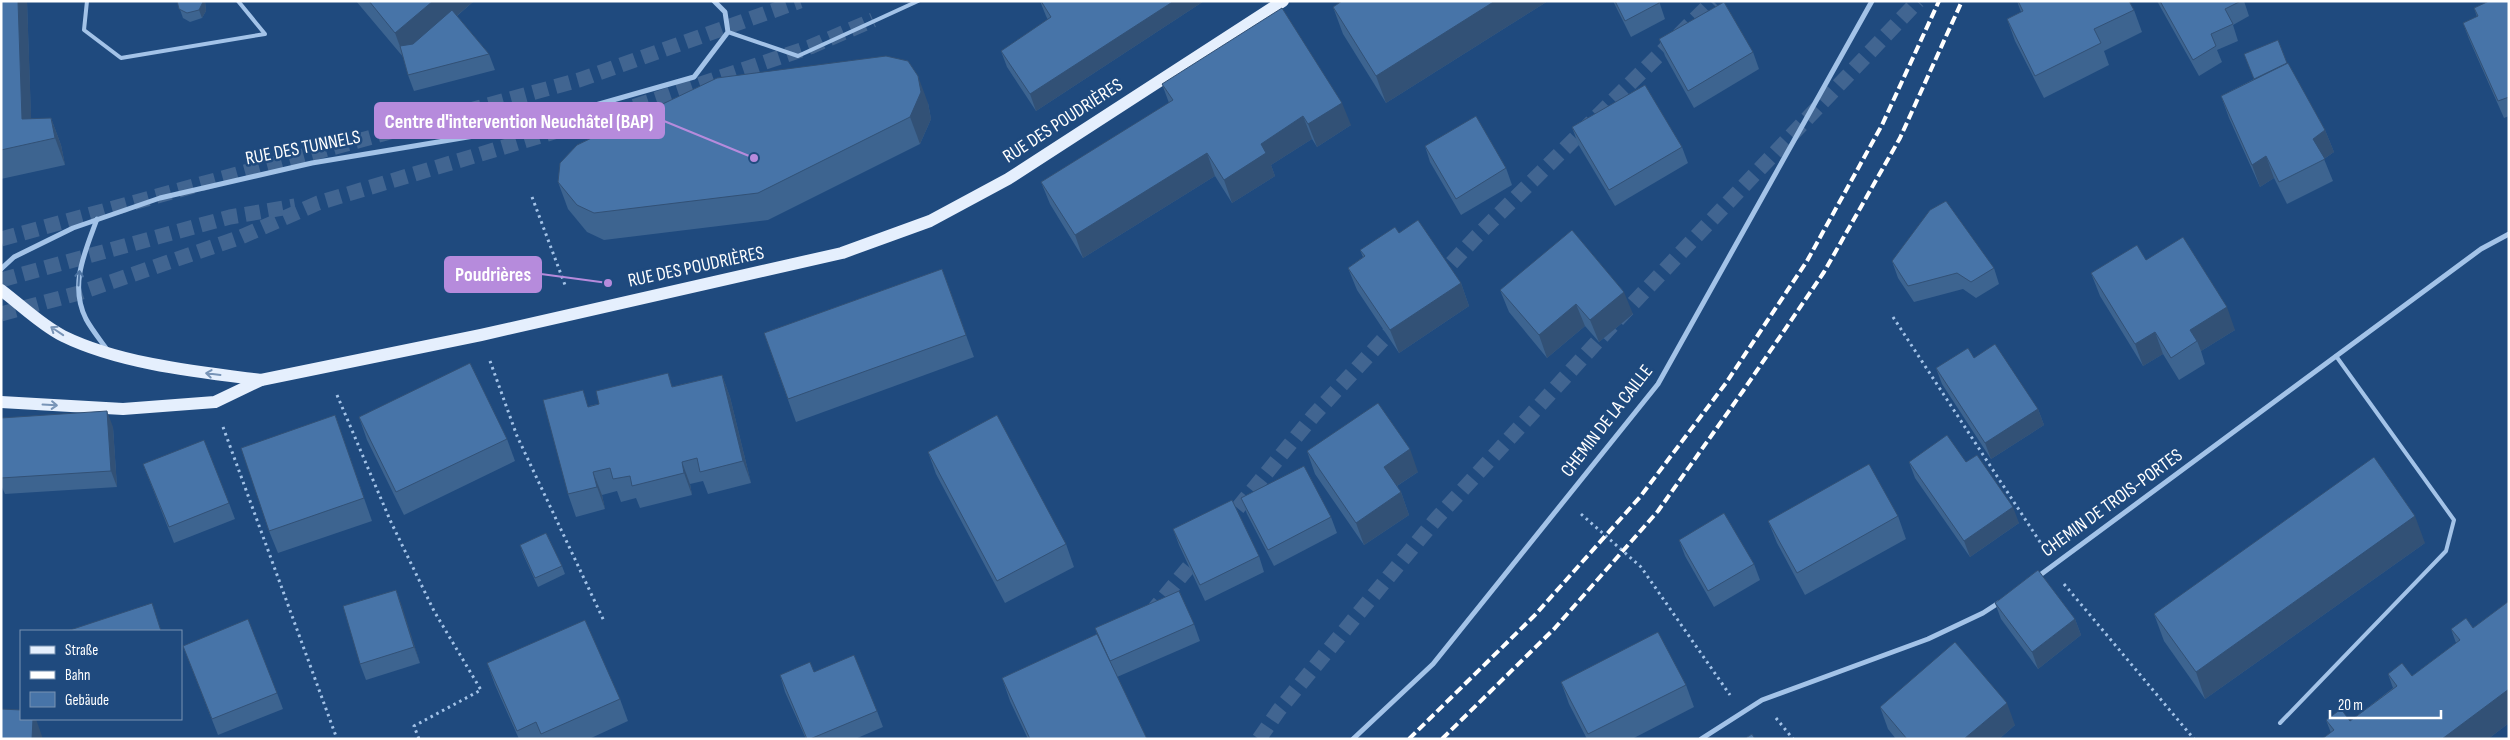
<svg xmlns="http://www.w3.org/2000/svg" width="2510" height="740" font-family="'Sofia Sans Condensed',sans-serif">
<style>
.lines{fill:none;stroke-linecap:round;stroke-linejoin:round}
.highway-tunnel{stroke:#416591;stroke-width:15;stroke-dasharray:15 8;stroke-linecap:butt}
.path{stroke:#a3c3e8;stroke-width:3;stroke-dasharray:2.5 4;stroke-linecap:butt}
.lane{stroke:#a3c3e8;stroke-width:4}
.street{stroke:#a3c3e8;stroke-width:5}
.primary{stroke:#e5effd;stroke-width:12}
.rail{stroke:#fff;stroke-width:4;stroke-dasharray:9 4;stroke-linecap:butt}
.wall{fill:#3d6490}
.shaded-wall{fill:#325176}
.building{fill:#4774a8;stroke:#325176}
.oneway{stroke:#4d74a3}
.oneway2{stroke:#7894b7}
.labels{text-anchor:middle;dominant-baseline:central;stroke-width:5;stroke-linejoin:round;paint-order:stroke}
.street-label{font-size:19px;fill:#fff;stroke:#1f4a7e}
.leader{fill:none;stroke:#b68bdc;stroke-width:2}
.callout-dot{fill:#b68bdc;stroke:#1f4a7e;stroke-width:2}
.callout{fill:#b68bdc;stroke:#b68bdc;stroke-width:2}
.callout-label{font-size:20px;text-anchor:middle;font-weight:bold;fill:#fff}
</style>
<rect width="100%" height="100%" fill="#1f4a7e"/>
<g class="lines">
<g class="highway-tunnel">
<path d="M1 239 579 80 800 1"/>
<path d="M1 280 230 217 295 206"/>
<path d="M1436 280 1476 237 1713 1"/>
<path d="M1 314 79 293 241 237 318 203 597 119 810 47 873 20"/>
<path d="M1223 526 1314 415 1401 320"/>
<path d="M1150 614 1202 551"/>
<path d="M1259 739 1279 710 1437 518 1607 331 1918 1"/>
</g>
<g class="path">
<path d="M532 197 565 285"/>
<path d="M1893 317 2042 545"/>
<path d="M490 361 517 436 604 621"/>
<path d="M337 395 390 520 434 611 481 690 414 726 419 739"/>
<path d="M223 427 337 739"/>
<path d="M1581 514 1641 567 1730 695"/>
<path d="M2064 584 2194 739"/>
<path d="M1776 718 1793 739"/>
</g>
<g class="lane">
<path d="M87 1 84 30 121 58 265 34 238 1"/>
<path d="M728 32 798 56 918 1"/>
<path d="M2280 723 2446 551 2454 520 2336 356"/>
</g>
<g class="street">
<path d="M97 219C85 252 69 285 86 319 92 330 101 341 108 351"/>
<path d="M1 269 14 257 73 228 160 198 312 163 504 131 694 77 728 32 725 12 714 1"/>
<path d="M2036 578 2481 249 2509 234"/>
<path d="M1353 739 1433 664 1658 384 1872 1"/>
<path d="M1701 739 1762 700 1928 639 1983 613 2000 602"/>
</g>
<g class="primary">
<path d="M1 290C21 305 41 325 63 336 120 364 198 372 261 380"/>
<path d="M1 402 123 409 215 402 261 380 481 335 842 253 930 221 1008 179 1283 1"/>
</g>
<g class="rail">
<path d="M1409 739 1535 615 1640 497 1726 383 1807 261 1882 125 1939 1"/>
<path d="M1442 739 1554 629 1658 511 1743 391 1824 272 1900 138 1962 1"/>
</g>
</g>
<g class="wall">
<path d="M1 1H27L31 119 51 118 61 145 65 165 1 179Z"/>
<path d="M177 1H205L206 11 202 18 190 22 183 18Z"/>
<path d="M356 1H474L457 16 489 54 495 70 414 91 408 75 404 58Z"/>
<path d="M1040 1H1204L1036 111 1007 67 1001 51 1048 20 1046 16Z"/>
<path d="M1548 1 1386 103 1343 34 1333 7Z"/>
<path d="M1613 1H1659L1665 19 1631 37Z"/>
<path d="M2017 1H2129L2134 10 2142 32 2104 51 2109 65 2044 98 2015 41 2007 19 2021 12Z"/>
<path d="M2157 1H2244L2249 16 2233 25 2238 41 2217 50 2222 62 2199 76Z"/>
<path d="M2509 1V116L2504 118 2469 39 2463 23 2477 17 2474 8Z"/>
<path d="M1659 39 1753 52 1759 69 1694 108 1665 56Z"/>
<path d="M2244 54 2287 63 2325 130 2334 152 2324 159 2333 181 2287 204 2274 178 2260 187 2229 118 2221 96 2254 79Z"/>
<path d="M1162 84 1351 125 1317 147 1312 139 1271 165 1275 176 1232 203 1215 176 1083 258 1050 204 1041 182 1169 103Z"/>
<path d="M928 103 931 119 920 144 768 220 604 240 587 232 568 209 558 182Z"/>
<path d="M1572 127 1682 147 1688 163 1615 206 1578 144Z"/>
<path d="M1425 146 1506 168 1512 185 1461 215 1430 162Z"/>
<path d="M1399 233 1461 283 1469 306 1399 353 1357 290 1348 268 1363 257 1360 250Z"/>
<path d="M2146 260 2235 330 2201 351 2205 364 2179 380 2163 354 2143 366 2100 296 2091 273Z"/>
<path d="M1892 261 1994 268 1999 284 1976 298 1963 289 1914 302 1898 278Z"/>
<path d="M942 269 974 357 796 422 764 333Z"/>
<path d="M1500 290 1633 314 1599 342 1585 326 1547 358 1509 312Z"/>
<path d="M1936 368 2038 409 2044 425 1991 459 1942 384Z"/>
<path d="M722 375 730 397 751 483 708 494 703 481 690 484 692 495 640 508 636 498 621 502 617 491 602 495 605 509 576 517 568 494 589 406Z"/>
<path d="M335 415 372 521 278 553 269 531Z"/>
<path d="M359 417 507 439 515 461 404 515 367 440Z"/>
<path d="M1 418 113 427 117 487 5 494 1 485Z"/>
<path d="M1307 451 1418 472 1397 486 1401 492 1409 515 1364 545 1315 474Z"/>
<path d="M928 452 1066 544 1074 567 1005 603 936 474Z"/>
<path d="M1909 462H1966L2019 523 1970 557 1915 478Z"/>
<path d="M143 464 229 503 235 519 174 543Z"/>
<path d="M1241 498 1331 517 1337 533 1274 566 1247 514Z"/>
<path d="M1898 516 1906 539 1805 595 1777 543 1768 521Z"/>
<path d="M1173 529 1259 556 1264 572 1205 601 1179 545Z"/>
<path d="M1679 540 1754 564 1760 580 1714 607 1685 556Z"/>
<path d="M2425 543 2205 699 2164 641 2154 614Z"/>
<path d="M520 545 562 566 565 574 538 587 523 554Z"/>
<path d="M396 590 420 663 366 680 360 664Z"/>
<path d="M2509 601V723L2488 739 2331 733 2326 720 2350 721 2393 688 2388 674 2412 676 2456 643 2451 629 2473 628Z"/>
<path d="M1995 603 2075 619 2081 635 2038 669 2001 619Z"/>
<path d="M1194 624 1200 641 1117 677 1147 739H1028L1010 701 1002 678 1097 634 1095 628Z"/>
<path d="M183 646 277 693 283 709 218 735Z"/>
<path d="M487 663 620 699 628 721 589 739H519L495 685Z"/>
<path d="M814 672 877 711 883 727 855 739H806L785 692 780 675Z"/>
<path d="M1561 682 1686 685 1694 707 1632 739H1587L1569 704Z"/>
<path d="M1880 707 2015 725 1999 739H1896L1888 729Z"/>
</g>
<g class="shaded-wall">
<path d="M18 1H27L32 143 22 119Z"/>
<path d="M203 1H205L206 11 202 18 199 10Z"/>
<path d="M433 1H474L405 60 395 33Z"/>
<path d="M1174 1H1204L1036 111 1030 94Z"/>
<path d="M1495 1H1548L1386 103 1376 76Z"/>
<path d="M918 76 928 103 931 119 920 144 910 117Z"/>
<path d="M1342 103 1351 125 1317 147 1308 124Z"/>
<path d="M1303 116 1312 139 1271 165 1275 176 1232 203 1224 180 1261 144Z"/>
<path d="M51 118 61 145 65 165 55 138Z"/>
<path d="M2325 130 2334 152 2321 161 2313 139Z"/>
<path d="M1207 153 1215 176 1083 258 1075 235Z"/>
<path d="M2266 156 2274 178 2260 187 2252 165Z"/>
<path d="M1461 283 1469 306 1399 353 1390 330Z"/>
<path d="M1624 292 1633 314 1599 342 1590 320Z"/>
<path d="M1576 304 1585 326 1547 358 1539 335Z"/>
<path d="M2227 307 2235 330 2201 351 2197 341 2190 330Z"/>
<path d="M2155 332 2163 354 2143 366 2135 344Z"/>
<path d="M722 375 730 397 751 483 743 461Z"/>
<path d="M2038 409 2044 425 1991 459 1985 443Z"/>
<path d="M107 411 113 427 117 487 111 471Z"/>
<path d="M1410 449 1418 472 1392 489 1384 467Z"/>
<path d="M682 462 690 484 692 495 684 473Z"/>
<path d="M593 472 602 495 605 509 597 487Z"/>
<path d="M1401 492 1409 515 1364 545 1356 523Z"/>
<path d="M2013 507 2019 523 1970 557 1964 541Z"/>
<path d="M2415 516 2425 543 2205 699 2196 672Z"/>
<path d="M396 590 402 606 420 663 414 647Z"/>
<path d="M2075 619 2081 635 2038 669 2032 652Z"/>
<path d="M2509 689V723L2488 739H2442Z"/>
<path d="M2007 703 2015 725 1999 739H1964Z"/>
<path d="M33 719H36L43 739H32Z"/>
</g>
<g class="building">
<path d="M1 1H18L22 119 51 118 55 138 1 150Z"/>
<path d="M177 1H203V2L199 10 187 13 179 9Z"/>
<path d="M369 1H433L395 33Z"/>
<path d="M1041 1H1174L1030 94 1001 51 1051 17Z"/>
<path d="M1342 1H1495L1376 76 1333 7Z"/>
<path d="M1615 1H1659V3L1625 21Z"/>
<path d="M2018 1H2129L2134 10 2094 29 2101 43 2035 76 2007 19 2023 11Z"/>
<path d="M2160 1H2241L2225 9 2233 24 2211 34 2216 46 2193 60Z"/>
<path d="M2489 1H2509V97L2498 101 2463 23 2478 16 2474 8Z"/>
<path d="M1724 2 1753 52 1688 91 1659 39Z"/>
<path d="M1282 8 1342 103 1308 124 1303 116 1261 144 1266 153 1224 180 1207 153 1075 235 1041 182 1173 100 1162 84Z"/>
<path d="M452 10 489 54 408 75 400 46 413 44Z"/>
<path d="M2278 40 2287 63 2254 79 2244 54Z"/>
<path d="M886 56 908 61 918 76 921 92 910 117 758 193 594 213 577 205 558 182 560 163 577 145 717 78Z"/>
<path d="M2288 63 2325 130 2313 139 2325 159 2279 182 2266 156 2252 165 2221 96Z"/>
<path d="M1645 85 1682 147 1609 190 1572 127Z"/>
<path d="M1476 116 1506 168 1456 199 1425 146Z"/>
<path d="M1946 201 1994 268 1971 282 1957 273 1908 286 1892 261 1930 210Z"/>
<path d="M1418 220 1461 283 1390 330 1348 268 1365 256 1360 250 1395 227 1399 233Z"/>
<path d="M1572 230 1624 292 1590 320 1576 304 1539 335 1500 290Z"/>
<path d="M2183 237 2227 307 2190 330 2197 341 2171 358 2155 332 2135 344 2091 273 2137 245 2146 260Z"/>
<path d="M942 269 966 335 788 399 764 333Z"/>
<path d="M1995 344 2038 409 1985 443 1936 368 1968 348 1974 358Z"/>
<path d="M470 363 507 439 396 492 359 417Z"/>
<path d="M668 373 672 387 722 375 743 461 700 472 697 458 682 462 684 473 632 486 630 476 613 479 610 468 593 472 597 487 568 494 543 400 583 390 588 407 599 404 596 391Z"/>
<path d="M1378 403 1410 449 1384 467 1401 492 1356 523 1307 451Z"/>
<path d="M107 411 111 471 1 478V418Z"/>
<path d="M335 415 364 498 269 531 241 448Z"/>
<path d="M997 415 1066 544 997 581 928 452Z"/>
<path d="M1947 435 1966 462 1977 455 2013 507 1964 541 1909 462Z"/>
<path d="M204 440 229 503 169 527 143 464Z"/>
<path d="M2374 457 2415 516 2196 672 2154 614Z"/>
<path d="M1869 464 1898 516 1797 573 1768 521Z"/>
<path d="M1304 466 1331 517 1268 550 1241 498Z"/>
<path d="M1232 500 1259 556 1200 585 1173 529Z"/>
<path d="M1724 513 1754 564 1708 591 1679 540Z"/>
<path d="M546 533 562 566 535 578 520 545Z"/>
<path d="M2038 570 2075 619 2032 652 1995 603Z"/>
<path d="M396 590 414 647 360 664 343 606Z"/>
<path d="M1179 591 1194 624 1110 661 1095 628Z"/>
<path d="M2509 601V689L2442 739H2322L2334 730 2326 720 2341 709 2350 721 2397 686 2388 674 2402 663 2412 676 2460 640 2451 629 2466 618 2473 628Z"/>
<path d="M152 603 161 631H67Z"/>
<path d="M248 619 277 693 212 719 183 646Z"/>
<path d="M585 620 620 699 541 734 536 722 517 731 487 663Z"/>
<path d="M1658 632 1686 685 1588 734 1561 682Z"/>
<path d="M1097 634 1147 739H1030L1002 678Z"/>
<path d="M1955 642 2007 703 1964 739H1907L1880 707Z"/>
<path d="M854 655 877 711 810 739H807L780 675 810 662 814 672Z"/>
<path d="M1 709 21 710V719H33L32 739H1Z"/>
<path d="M1752 734 1755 739H1744Z"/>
</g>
<defs><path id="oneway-shaft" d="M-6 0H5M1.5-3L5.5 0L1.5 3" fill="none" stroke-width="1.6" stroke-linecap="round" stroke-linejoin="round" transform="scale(1.25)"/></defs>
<use class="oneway" href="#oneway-shaft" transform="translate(79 278) rotate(-86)"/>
<g class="oneway2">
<use href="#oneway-shaft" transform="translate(57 331) rotate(-146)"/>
<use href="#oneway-shaft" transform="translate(213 374) rotate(-173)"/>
<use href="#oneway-shaft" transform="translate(50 405) rotate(3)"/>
</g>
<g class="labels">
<g class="street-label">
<text transform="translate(1063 121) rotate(-33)">RUE DES POUDRIÈRES</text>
<text transform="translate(303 148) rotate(-11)">RUE DES TUNNELS</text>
<text transform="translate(696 267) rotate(-12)">RUE DES POUDRIÈRES</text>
<text transform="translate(1607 421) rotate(-52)">CHEMIN DE LA CAILLE</text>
<text transform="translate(2112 503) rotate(-36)">CHEMIN DE TROIS-PORTES</text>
</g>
</g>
<path class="leader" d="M754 158L664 121M608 283L541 274"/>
<g class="callout-dot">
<circle cx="754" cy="158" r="5"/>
<circle cx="608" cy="283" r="5"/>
</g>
<g class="callout">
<rect x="375" y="103" width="289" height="35" rx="5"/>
<rect x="445" y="257" width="96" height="35" rx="5"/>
</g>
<g class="callout-label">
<text x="519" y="128">Centre d'intervention Neuchâtel (BAP)</text>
<text x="493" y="281">Poudrières</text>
</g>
<rect width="2510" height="740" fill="none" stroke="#ffffff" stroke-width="5"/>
<rect x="20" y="630" width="162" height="90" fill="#1f4a7e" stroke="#7992b2"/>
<rect x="30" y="646" width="25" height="8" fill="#e5effd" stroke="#7992b2"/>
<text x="65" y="655" font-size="15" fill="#ffffff">Straße</text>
<rect x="30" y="671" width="25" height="8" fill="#ffffff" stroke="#7992b2"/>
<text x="65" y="680" font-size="15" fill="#ffffff">Bahn</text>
<rect x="30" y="692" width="25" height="15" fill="#4774a8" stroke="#7992b2"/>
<text x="65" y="705" font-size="15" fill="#ffffff">Gebäude</text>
<path d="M2330 710v8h111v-8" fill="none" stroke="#ffffff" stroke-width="2.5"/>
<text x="2338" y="710" font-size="15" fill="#ffffff" stroke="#1f4a7e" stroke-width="4" paint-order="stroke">20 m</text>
</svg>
